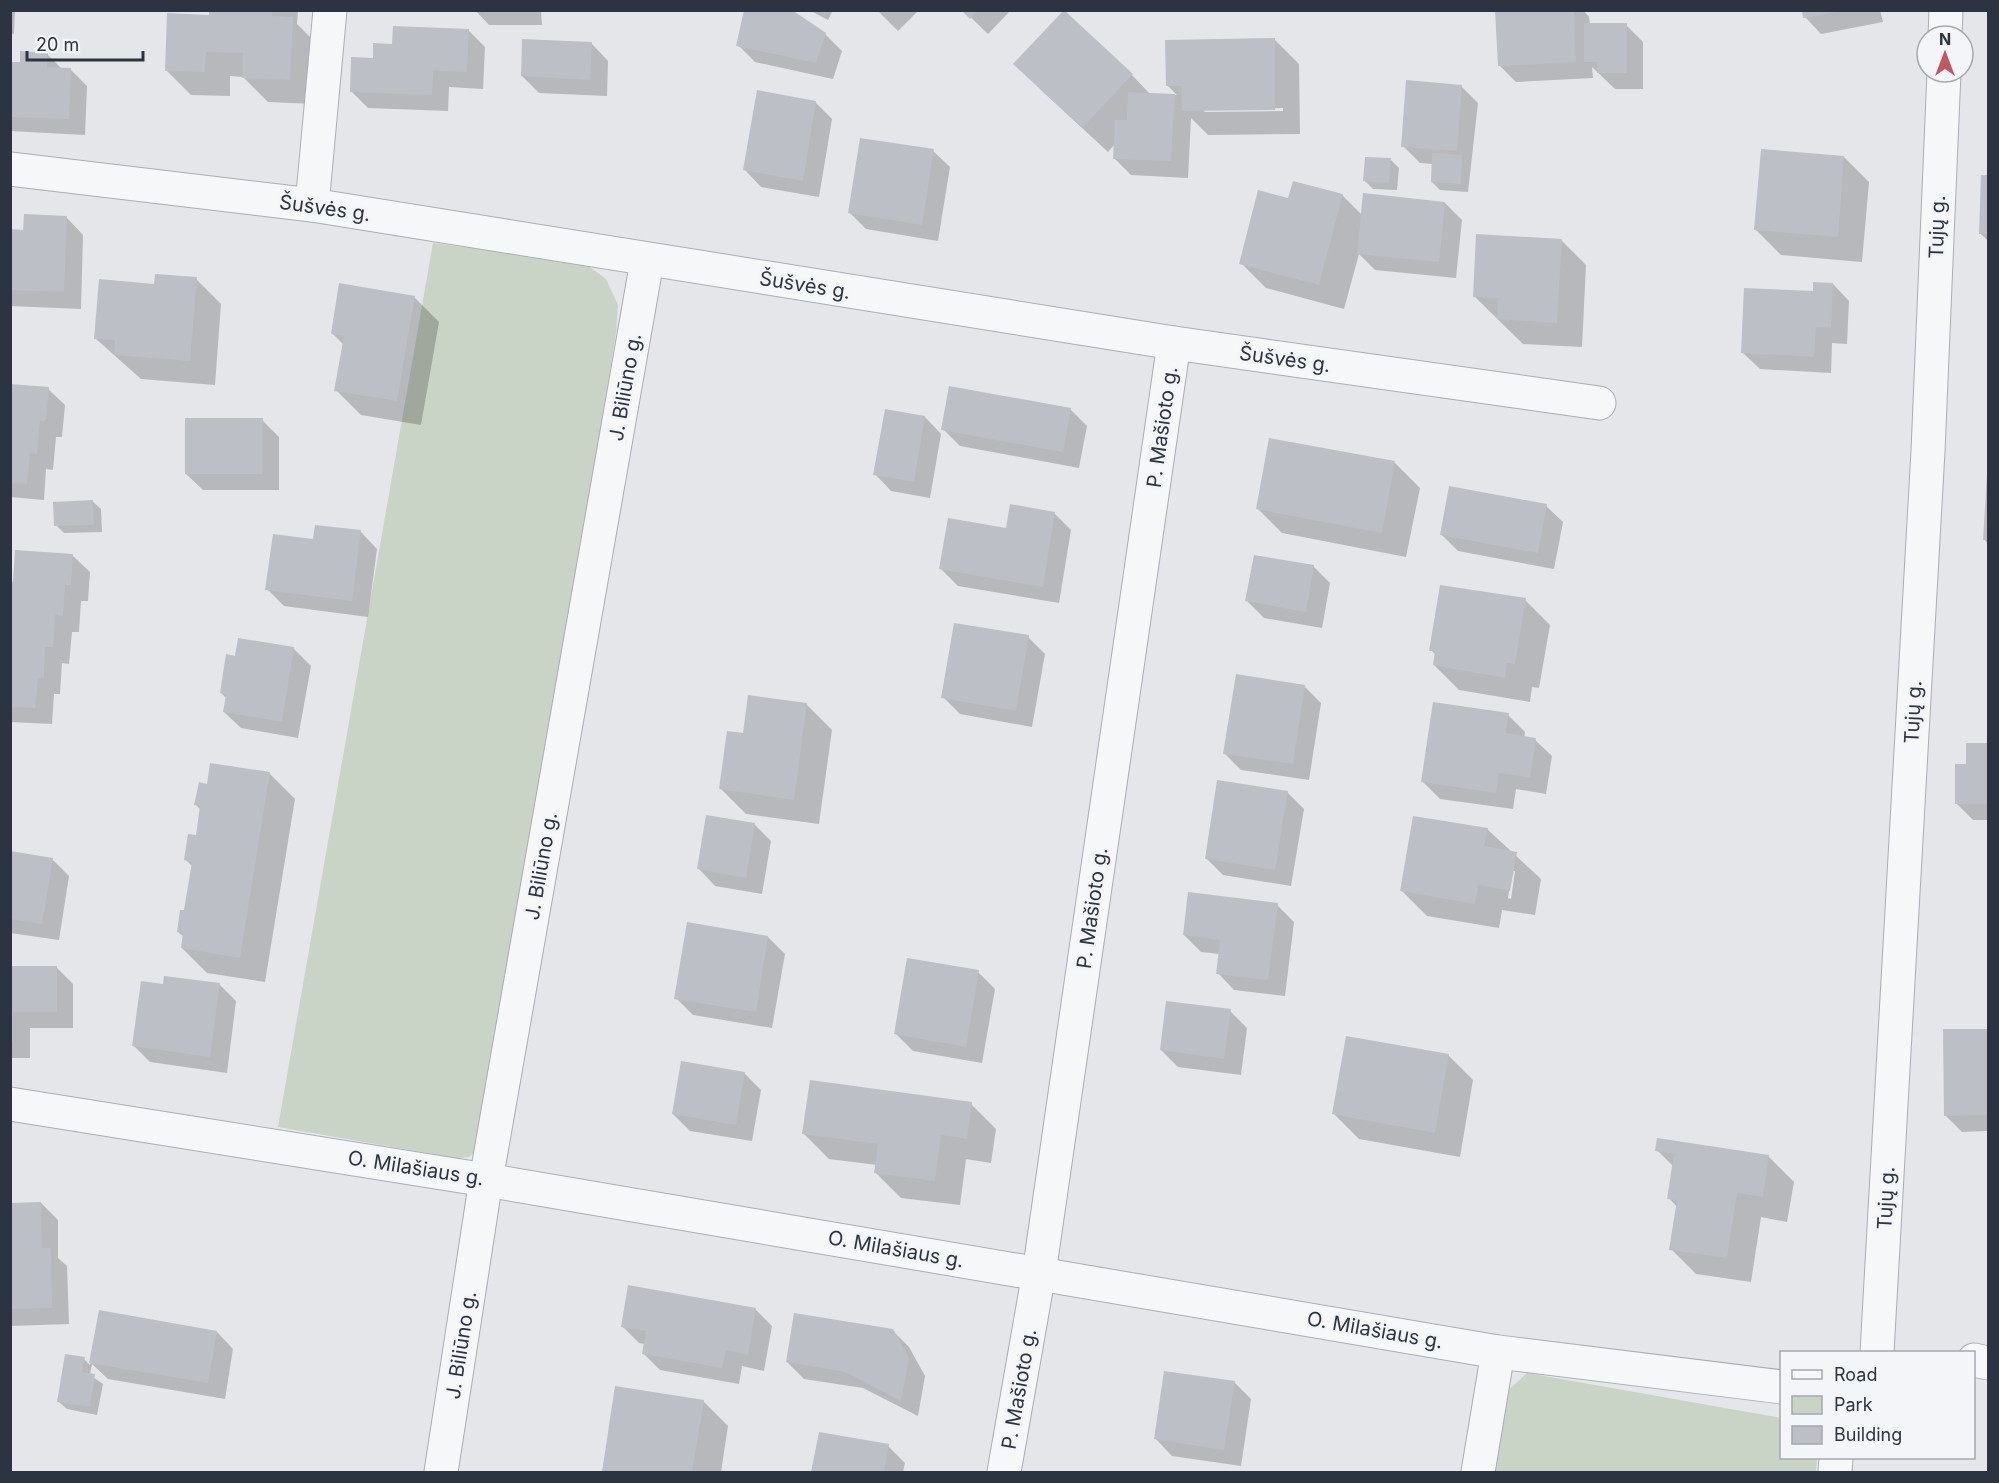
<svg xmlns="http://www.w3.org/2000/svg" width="1999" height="1483" font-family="Inter,sans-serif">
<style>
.green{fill:#c9d3c6}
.shadow{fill:#0003;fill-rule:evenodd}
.building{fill:#bcbfc6}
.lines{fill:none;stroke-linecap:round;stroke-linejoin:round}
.street-casing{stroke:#a9adb4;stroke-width:35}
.street{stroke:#f6f7f9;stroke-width:33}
.labels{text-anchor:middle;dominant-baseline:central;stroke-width:6;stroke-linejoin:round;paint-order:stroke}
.street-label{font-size:20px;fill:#2d3441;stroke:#f3f5f8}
</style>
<rect width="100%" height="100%" fill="#e4e6ea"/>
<g class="green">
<path d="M433 243 586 264 606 279 618 305 616 333 483 1145 469 1157 456 1158 278 1127Z"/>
<path d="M1527 1373 1781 1418 1782 1458H1817L1816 1472H1491L1504 1394Z"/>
</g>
<g class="shadow">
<path d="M10 10H15L14 34 10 33Z"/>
<path d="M211 10H298L297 24 317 44 315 104 268 102 243 77 230 76V96L191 95 166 70 210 16Z"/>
<path d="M475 10H541L542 25H489Z"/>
<path d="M809 10H833L828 20Z"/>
<path d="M877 10H919L898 31Z"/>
<path d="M963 10H1011L988 34Z"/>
<path d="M1496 10H1583L1589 17 1590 25H1626L1643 42V89H1615L1592 67 1593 78 1516 82 1499 65Z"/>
<path d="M1803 10H1880L1883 22 1821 34 1805 17Z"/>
<path d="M468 30 485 47 483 89 449 87 448 111 368 108 351 91 394 45Z"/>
<path d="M825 34 842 51 833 79 755 62 738 45Z"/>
<path d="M1274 39 1299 64 1300 134 1208 135 1191 118 1188 178 1131 175 1114 158 1115 144 1108 152 1040 89 1132 75 1150 94 1177 95 1167 85ZM1283 108V111L1205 112 1202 109Z"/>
<path d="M592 44 608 61 607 96 539 93 522 76Z"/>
<path d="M47 54 62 69H70L87 86 85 135 10 131V63L21 64Z"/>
<path d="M1461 86 1478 103 1468 192 1440 190 1432 182 1433 164 1420 163 1403 146Z"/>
<path d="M815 102 832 119 819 197 761 187 745 170Z"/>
<path d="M933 151 950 167 938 241 866 229 849 212Z"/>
<path d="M1844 157 1869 182 1862 262 1781 255 1756 230Z"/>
<path d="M1391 160 1399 168 1397 190 1373 189 1365 181Z"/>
<path d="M1983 176 1988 177V241L1980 233Z"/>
<path d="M1342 195 1362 215 1445 203 1462 220 1456 278 1375 270 1359 254 1344 309 1266 288 1241 263 1289 200Z"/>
<path d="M67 218 83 235 81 309 10 306V231H24Z"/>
<path d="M1561 240 1586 265 1582 347 1523 344 1474 296Z"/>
<path d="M196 279 221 304 215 385 141 379 96 339 156 285Z"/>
<path d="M1833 284 1849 301 1847 344 1832 343 1831 373 1760 369 1743 353 1814 292Z"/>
<path d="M414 297 439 322 421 425 361 415 336 390 344 345 333 334Z"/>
<path d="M10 386 48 389 65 405 62 437H56L53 470 46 469 44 500 10 497Z"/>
<path d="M1070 409 1087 426 1079 468 960 446 943 429Z"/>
<path d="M925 417 941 434 930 498 891 491 875 474Z"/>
<path d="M262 420 279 437V490H203L186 474Z"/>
<path d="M1395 463 1420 488 1406 557 1282 533 1257 508Z"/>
<path d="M1988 471V544L1984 539Z"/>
<path d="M92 501 101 509 102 532 64 533 56 525Z"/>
<path d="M1546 506 1563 522 1554 569 1458 551 1441 534Z"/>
<path d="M1054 513 1071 530 1059 603 958 586 941 569 1007 530Z"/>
<path d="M361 532 377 549 368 617 284 606 267 589 314 541Z"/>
<path d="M73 556 90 572 88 601H81L79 632H72L69 664 62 663 60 694H54L52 724 10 722V583Z"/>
<path d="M1313 566 1330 583 1322 628 1264 618 1247 601Z"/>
<path d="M1525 600 1550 625 1539 688 1532 687 1530 702 1459 690 1434 665 1436 655 1431 650Z"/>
<path d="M1028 637 1045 654 1032 727 960 714 943 697Z"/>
<path d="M239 640 294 649 311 666 298 738 241 728 224 712 227 699 221 693 236 657Z"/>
<path d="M1305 687 1321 703 1309 780 1241 770 1224 753Z"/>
<path d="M807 705 832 730 819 824 746 814 721 789 744 734Z"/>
<path d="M1508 715 1525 732 1524 738 1535 740 1552 756 1546 794 1516 789 1513 809 1440 799 1423 782Z"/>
<path d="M1967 744 1988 745V820H1973L1956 803 1967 766Z"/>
<path d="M270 774 295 799 265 982 207 973 182 948 184 937 178 932 185 912 193 867 185 859 197 837 201 810 196 805 208 785Z"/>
<path d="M1287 792 1304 809 1291 886 1223 875 1207 859Z"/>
<path d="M754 824 771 841 762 894 715 886 699 869Z"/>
<path d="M1487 829 1541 879 1535 915 1502 910 1499 928 1427 916 1402 891ZM1512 871H1515L1511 899 1508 898Z"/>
<path d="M10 852 52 859 69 876 59 940 10 933Z"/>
<path d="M1277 905 1294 922 1285 996 1234 990 1218 973 1220 954 1201 952 1184 935Z"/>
<path d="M768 937 785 954 772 1028 693 1015 676 998Z"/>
<path d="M10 967H56L73 984V1028H30V1058H10Z"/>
<path d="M978 972 995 989 982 1063 913 1051 896 1034Z"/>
<path d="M220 985 236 1001 227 1073 150 1062 133 1045Z"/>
<path d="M1230 1011 1247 1028 1241 1075 1178 1067 1161 1050Z"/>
<path d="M1945 1030H1988V1131L1962 1132 1945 1115Z"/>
<path d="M1448 1055 1473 1080 1460 1157 1359 1139 1334 1114Z"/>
<path d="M745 1074 761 1090 752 1141 690 1131 673 1114Z"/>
<path d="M971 1104 996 1129 991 1163 966 1159 960 1205 901 1198 876 1173 877 1165 829 1159 804 1134Z"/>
<path d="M1657 1150 1769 1157 1794 1182 1787 1222 1761 1217 1751 1282 1696 1274 1671 1249 1677 1207 1669 1198 1674 1167Z"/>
<path d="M41 1203 58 1220V1258L67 1266 69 1324 10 1326V1204Z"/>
<path d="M756 1310 772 1326 764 1371 742 1366 739 1384 660 1370 643 1353 645 1344 639 1343 622 1326Z"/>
<path d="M100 1312 217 1332 233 1349 225 1399 108 1379 92 1364 90 1375 103 1384 97 1415 67 1409 58 1401 84 1359 90 1365Z"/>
<path d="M892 1330 909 1347 925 1376 918 1416 863 1388 804 1379 787 1362Z"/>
<path d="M1234 1382 1251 1399 1241 1466 1172 1456 1156 1439Z"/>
<path d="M617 1387 703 1401 728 1426 721 1472H603Z"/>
<path d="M820 1433 888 1446 905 1463 903 1472H813Z"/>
</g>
<g class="building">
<path d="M209 10H272V16L293 17 290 80 242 78 243 53 206 52 205 72 165 71 167 13 209 15Z"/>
<path d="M744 10H792L826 33 816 63 736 46Z"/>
<path d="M961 10H978L970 19Z"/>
<path d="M1064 10 1133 74 1082 128 1013 64Z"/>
<path d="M1495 10H1574L1576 62 1498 66Z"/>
<path d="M1802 10H1836V12L1803 18Z"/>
<path d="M1584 23H1627V73H1597V62H1584Z"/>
<path d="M393 26 469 29 467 72 433 71 432 95 350 92 351 57 373 58V43L392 44Z"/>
<path d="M1275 38V110L1182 111 1181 86H1166L1165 40Z"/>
<path d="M522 39 592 42 590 80 521 76Z"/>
<path d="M20 51 48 53 47 67 71 68 69 119 10 117V62H20Z"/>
<path d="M1406 80 1462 85 1457 151 1401 147Z"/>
<path d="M757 90 816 101 803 181 743 170Z"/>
<path d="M1128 92 1175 94 1171 161 1113 159 1115 120H1127Z"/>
<path d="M860 138 934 149 922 225 848 213Z"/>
<path d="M1761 149 1844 156 1838 237 1754 230Z"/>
<path d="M1432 153 1462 155 1461 184 1431 182Z"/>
<path d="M1365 157 1391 158 1389 183 1363 181Z"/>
<path d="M1981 175H1988V234H1979Z"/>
<path d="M1293 181 1343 194 1319 285 1239 264 1258 190 1288 198Z"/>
<path d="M1363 193 1445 202 1439 262 1357 254Z"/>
<path d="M24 214 67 216 64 292 10 290V229L23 230Z"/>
<path d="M1476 234 1562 239 1557 323 1497 319 1498 298 1473 297Z"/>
<path d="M155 274 197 277 190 361 114 355 115 340 94 339 99 279 154 284Z"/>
<path d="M1813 282 1833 283 1831 328 1816 327 1814 357 1741 353 1744 288 1813 291Z"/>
<path d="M339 283 415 296 397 401 334 391 344 336 331 334Z"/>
<path d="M10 384 49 387 46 421H40L37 454 30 453 27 484 10 483Z"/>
<path d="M949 386 1071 408 1063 452 941 430Z"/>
<path d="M885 409 925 416 914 482 873 475Z"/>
<rect x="185" y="418" width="78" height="56"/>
<path d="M1269 438 1395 461 1382 533 1256 509Z"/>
<path d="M1987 474H1988V540H1983Z"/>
<path d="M1449 486 1547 504 1538 553 1440 535Z"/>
<path d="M93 500 94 525 54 526 53 502Z"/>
<path d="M1010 504 1055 512 1043 587 939 569 948 518 1006 528Z"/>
<path d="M315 525 361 530 352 601 265 590 273 534 313 539Z"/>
<path d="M15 550 73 554 71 585H65L63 616 55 615 53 647H45L44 678H38L35 708 10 707V581L13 582Z"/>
<path d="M1254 555 1314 565 1306 612 1245 601Z"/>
<path d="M1440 585 1526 598 1515 664 1507 663 1505 678 1433 665 1435 651H1429Z"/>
<path d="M954 623 1029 635 1016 711 941 698Z"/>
<path d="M238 638 294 647 282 722 223 712 226 695 220 693 226 654 235 656Z"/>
<path d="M1236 674 1305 685 1293 764 1223 754Z"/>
<path d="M748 695 807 703 794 800 719 789 727 731 743 733Z"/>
<path d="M1433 702 1509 713 1506 733 1536 738 1530 778 1499 773 1496 793 1421 782Z"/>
<path d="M1966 743H1988V804H1955V764H1966Z"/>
<path d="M210 763 270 772 240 958 181 948 183 933 177 932 180 910H184L192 862 184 860 188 834 196 835 200 806 194 805 199 782 207 784Z"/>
<path d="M1217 780 1288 791 1275 870 1205 859Z"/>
<path d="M706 815 755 823 746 878 697 869Z"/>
<path d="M1413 816 1488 828 1484 846 1517 852 1510 891 1478 885 1475 904 1400 891Z"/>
<path d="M10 851 53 858 42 924 10 919Z"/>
<path d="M1188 892 1278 903 1268 980 1216 974 1220 940 1183 935Z"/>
<path d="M687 922 768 936 756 1012 674 999Z"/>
<path d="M907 958 979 970 966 1047 894 1034Z"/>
<path d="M10 966H57V1012H13V1041H10Z"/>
<path d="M164 976 220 983 210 1057 132 1046 141 981 163 984Z"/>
<path d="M1166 1001 1231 1009 1224 1059 1160 1050Z"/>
<path d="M1943 1029H1988V1115L1944 1116Z"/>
<path d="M1346 1036 1449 1054 1435 1133 1332 1114Z"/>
<path d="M681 1061 745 1072 736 1125 672 1114Z"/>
<path d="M810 1080 972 1102 967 1139 941 1135 935 1181 874 1173 878 1144 802 1134Z"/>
<path d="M1657 1138 1769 1155 1763 1197 1737 1193 1727 1258 1669 1250 1677 1200 1667 1199 1674 1154 1655 1151Z"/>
<path d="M41 1202 42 1248H51L52 1308 10 1309V1203Z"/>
<path d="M628 1285 756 1308 748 1355 726 1350 722 1368 642 1354 646 1331 621 1327Z"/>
<path d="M99 1310 217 1331 208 1383 89 1363Z"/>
<path d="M794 1313 893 1329 909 1358 901 1401 845 1372 786 1362Z"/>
<path d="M65 1354 85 1357 82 1372 95 1374 90 1407 57 1402Z"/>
<path d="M1164 1371 1235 1381 1224 1450 1154 1439Z"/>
<path d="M615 1386 704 1400 692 1472H602Z"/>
<path d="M819 1432 889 1444 884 1472H811Z"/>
</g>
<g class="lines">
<defs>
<g id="street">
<path d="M1945 36 1946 10"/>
<path d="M10 169 312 205 1174 343 1599 403"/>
<path d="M312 205 330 10"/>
<path d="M10 1104 486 1180 1498 1352 1782 1387"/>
<path d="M1877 1352 1928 451 1944 72"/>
<path d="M1974 1360 1988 1363"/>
<path d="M441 1472 486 1180 647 261"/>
<path d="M1004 1472 1039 1273 1174 343"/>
<path d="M1478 1472 1498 1352"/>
<path d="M1835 1472 1836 1458"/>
</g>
</defs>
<use href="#street" class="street-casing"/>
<use href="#street" class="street"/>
</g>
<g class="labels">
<g class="street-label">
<text transform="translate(325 208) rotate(8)">Šušvės g.</text>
<text transform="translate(1937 227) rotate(-88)">Tujų g.</text>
<text transform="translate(805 285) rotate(9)">Šušvės g.</text>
<text transform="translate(1285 359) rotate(8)">Šušvės g.</text>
<text transform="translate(625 387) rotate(-80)">J. Biliūno g.</text>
<text transform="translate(1162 427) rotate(-82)">P. Mašioto g.</text>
<text transform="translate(1913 712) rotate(-87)">Tujų g.</text>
<text transform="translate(541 866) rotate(-80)">J. Biliūno g.</text>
<text transform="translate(1092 908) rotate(-82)">P. Mašioto g.</text>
<text transform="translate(416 1168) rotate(9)">O. Milašiaus g.</text>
<text transform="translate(1886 1198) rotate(-87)">Tujų g.</text>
<text transform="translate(896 1249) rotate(10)">O. Milašiaus g.</text>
<text transform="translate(1375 1330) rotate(10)">O. Milašiaus g.</text>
<text transform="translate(461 1345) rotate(-81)">J. Biliūno g.</text>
<text transform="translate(1019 1389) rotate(-80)">P. Mašioto g.</text>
</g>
</g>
<rect width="1999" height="1483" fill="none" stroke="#2d3441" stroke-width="24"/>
<rect x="1780" y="1351" width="195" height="108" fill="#f3f5f8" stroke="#a4a8af" stroke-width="1.5"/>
<rect x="1792" y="1370" width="30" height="9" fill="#f6f7f9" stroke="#a4a8af" stroke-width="1.5"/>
<text x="1834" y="1381" font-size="18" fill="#2d3441">Road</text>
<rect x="1792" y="1396" width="30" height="18" fill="#c9d3c6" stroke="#a4a8af" stroke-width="1.5"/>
<text x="1834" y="1411" font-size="18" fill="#2d3441">Park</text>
<rect x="1792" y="1426" width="30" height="18" fill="#bcbfc6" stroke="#a4a8af" stroke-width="1.5"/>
<text x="1834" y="1441" font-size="18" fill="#2d3441">Building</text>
<g transform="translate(1945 54)"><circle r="28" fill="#f3f5f8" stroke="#a4a8af" stroke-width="1.5"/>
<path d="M0-4.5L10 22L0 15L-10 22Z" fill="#c05864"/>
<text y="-9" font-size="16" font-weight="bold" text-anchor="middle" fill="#2d3441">N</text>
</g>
<path d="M27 51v9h116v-9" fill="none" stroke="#2d3441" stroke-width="3"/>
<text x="36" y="51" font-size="18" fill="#2d3441" stroke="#f3f5f8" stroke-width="4.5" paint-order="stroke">20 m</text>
</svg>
